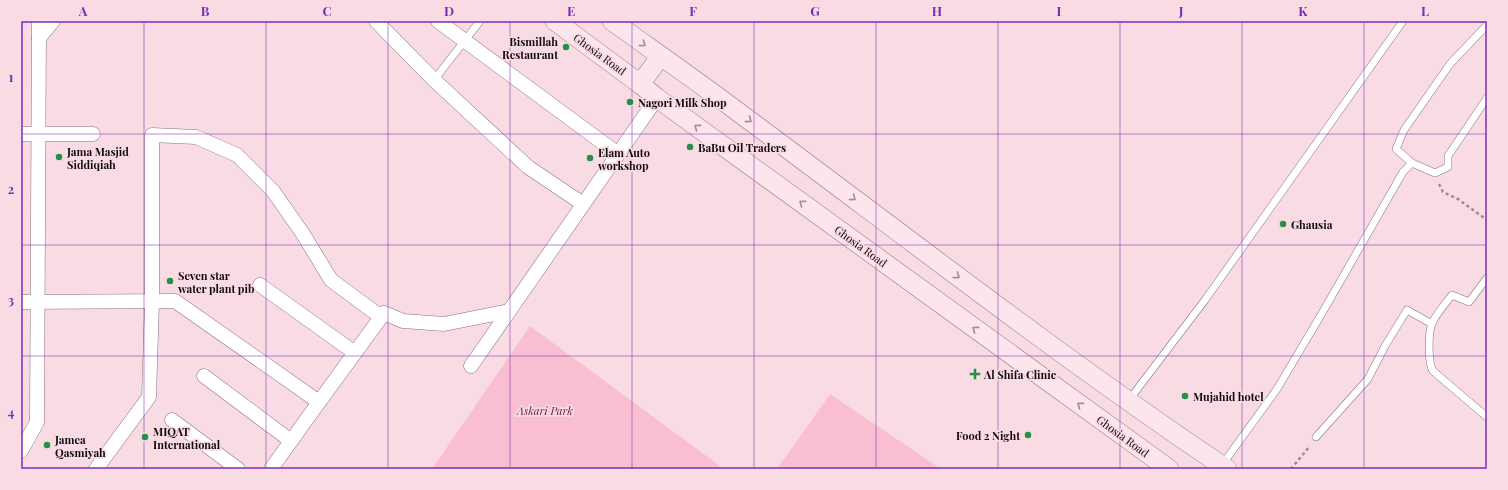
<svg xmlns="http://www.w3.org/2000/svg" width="1508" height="490" font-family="'Playfair Display',serif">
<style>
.green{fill:#f9bfd0}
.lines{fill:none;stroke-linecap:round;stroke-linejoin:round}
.lane-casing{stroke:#8c727a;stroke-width:8}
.street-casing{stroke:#8c727a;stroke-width:15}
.secondary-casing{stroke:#8c727a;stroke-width:20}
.path{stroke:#9e898f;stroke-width:2.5;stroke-dasharray:3 3;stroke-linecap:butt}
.lane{stroke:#fff;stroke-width:7}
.street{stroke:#fff;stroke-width:14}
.secondary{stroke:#fde5ec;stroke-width:19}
.oneway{stroke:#9f8d92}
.grid{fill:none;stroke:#7b2cbf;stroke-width:1;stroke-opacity:0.55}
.poi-dot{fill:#269047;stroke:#f8dbe3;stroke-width:1.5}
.labels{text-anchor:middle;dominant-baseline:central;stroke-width:3.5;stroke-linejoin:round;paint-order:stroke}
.poi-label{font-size:11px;font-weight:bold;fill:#12090b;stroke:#f8dbe3;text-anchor:start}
.street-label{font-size:11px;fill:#12090b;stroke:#f8dbe3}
.park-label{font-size:11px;font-style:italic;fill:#6d163c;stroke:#f8dbe3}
.neatline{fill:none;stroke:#7b2cbf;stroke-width:1.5}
.grid-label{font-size:13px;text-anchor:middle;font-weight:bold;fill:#7b2cbf}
</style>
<rect width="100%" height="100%" fill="#f8dbe3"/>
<g class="green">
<path d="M530 326 724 469H432Z"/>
<path d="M830 394 941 469H777Z"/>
</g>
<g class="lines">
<defs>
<g id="lane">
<path d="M434 80 480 21"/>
<path d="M1412 163 1396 149 1404 130 1450 64 1487 25"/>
<path d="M1487 278 1469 302 1452 295C1446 303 1435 315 1432 324 1428 332 1428 364 1433 371L1487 417"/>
<path d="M1129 400 1205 300 1403 21"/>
<path d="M1316 437 1368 379 1385 346 1407 310 1432 324"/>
<path d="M1222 465 1277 389 1321 315 1403 172 1412 163 1435 173 1448 167V156L1487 98"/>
</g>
<g id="street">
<path d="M376 21 434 80 528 167 583 204"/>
<path d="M438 21 618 154"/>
<path d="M39 38 53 21"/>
<path d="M21 134H93"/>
<path d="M260 285 355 353"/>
<path d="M21 302 175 301 319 402 384 313 403 321 444 324 509 311"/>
<path d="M471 366 657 98"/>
<path d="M204 376 291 441"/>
<path d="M172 420 238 469"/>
<path d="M21 451 37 422 39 21"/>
<path d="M96 469 149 397 152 301V135L196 137 237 155 273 191 303 234 331 280 381 317"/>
<path d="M271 469 319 402"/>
</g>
<g id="secondary">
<path d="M555 21 640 84 657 98 1169 469"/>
<path d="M612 21C651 49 691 77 730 106 895 228 1057 355 1227 469"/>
<path d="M640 84 661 56"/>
</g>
</defs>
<use href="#lane" class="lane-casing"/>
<use href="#street" class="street-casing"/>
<use href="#secondary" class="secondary-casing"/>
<g class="path">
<path d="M1439 184 1443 192 1458 199 1487 220"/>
<path d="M1291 469 1309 447"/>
</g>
<use href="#lane" class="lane"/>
<use href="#street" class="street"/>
<use href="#secondary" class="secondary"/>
</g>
<defs><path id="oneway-chevron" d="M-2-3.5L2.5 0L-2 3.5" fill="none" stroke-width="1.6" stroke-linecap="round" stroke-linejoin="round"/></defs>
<g class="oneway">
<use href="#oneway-chevron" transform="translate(643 44) rotate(36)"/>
<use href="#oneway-chevron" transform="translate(749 120) rotate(37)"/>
<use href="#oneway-chevron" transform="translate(697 127) rotate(-144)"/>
<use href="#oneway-chevron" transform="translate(853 198) rotate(37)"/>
<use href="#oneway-chevron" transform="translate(802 203) rotate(-144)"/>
<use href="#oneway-chevron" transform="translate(957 276) rotate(36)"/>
<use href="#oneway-chevron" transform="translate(975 329) rotate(-144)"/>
<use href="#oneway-chevron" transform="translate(1080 405) rotate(-144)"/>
</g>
<path class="grid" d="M144 21V469M266 21V469M388 21V469M510 21V469M632 21V469M754 21V469M876 21V469M998 21V469M1120 21V469M1242 21V469M1364 21V469M21 134H1487M21 245H1487M21 356H1487"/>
<g class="poi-dot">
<circle cx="566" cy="47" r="4"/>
<circle cx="630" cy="102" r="4"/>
<circle cx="690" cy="147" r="4"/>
<circle cx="59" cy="157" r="4"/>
<circle cx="590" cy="158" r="4"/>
<circle cx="1283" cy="224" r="4"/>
<circle cx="170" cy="281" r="4"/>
<path d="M973 368h4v4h4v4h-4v4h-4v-4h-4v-4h4z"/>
<circle cx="1185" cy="396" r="4"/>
<circle cx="1028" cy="435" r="4"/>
<circle cx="145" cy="437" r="4"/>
<circle cx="47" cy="445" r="4"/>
</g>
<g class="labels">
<g class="poi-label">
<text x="558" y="41" text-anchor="end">Bismillah<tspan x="558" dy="13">Restaurant</tspan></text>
<text x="638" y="102">Nagori Milk Shop</text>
<text x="698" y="147">BaBu Oil Traders</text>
<text x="67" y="151">Jama Masjid<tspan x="67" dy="13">Siddiqiah</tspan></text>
<text x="598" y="152">Elam Auto<tspan x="598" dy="13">workshop</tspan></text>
<text x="1291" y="224">Ghausia</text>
<text x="178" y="275">Seven star<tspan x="178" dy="13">water plant pib</tspan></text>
<text x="984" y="374">Al Shifa Clinic</text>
<text x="1193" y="396">Mujahid hotel</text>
<text x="153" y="431">MIQAT<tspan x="153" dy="13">International</tspan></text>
<text x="1020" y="435" text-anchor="end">Food 2 Night</text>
<text x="55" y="439">Jamea<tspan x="55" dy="13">Qasmiyah</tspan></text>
</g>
<g class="street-label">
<text transform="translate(600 54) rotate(36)">Ghosia Road</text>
<text transform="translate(861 246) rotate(36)">Ghosia Road</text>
<text transform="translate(1123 436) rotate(36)">Ghosia Road</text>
</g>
<g class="park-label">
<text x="545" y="410">Askari Park</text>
</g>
</g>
<rect width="1508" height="490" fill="none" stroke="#f8dbe3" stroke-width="44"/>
<rect x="22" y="22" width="1464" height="446" class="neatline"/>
<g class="grid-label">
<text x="83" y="16">A</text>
<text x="205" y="16">B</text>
<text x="327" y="16">C</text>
<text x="449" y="16">D</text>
<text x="571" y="16">E</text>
<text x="693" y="16">F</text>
<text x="815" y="16">G</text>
<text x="937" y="16">H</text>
<text x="1059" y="16">I</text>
<text x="1181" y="16">J</text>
<text x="1303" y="16">K</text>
<text x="1425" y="16">L</text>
<text x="11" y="82">1</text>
<text x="11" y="194">2</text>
<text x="11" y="305">3</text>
<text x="11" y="417">4</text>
</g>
</svg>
